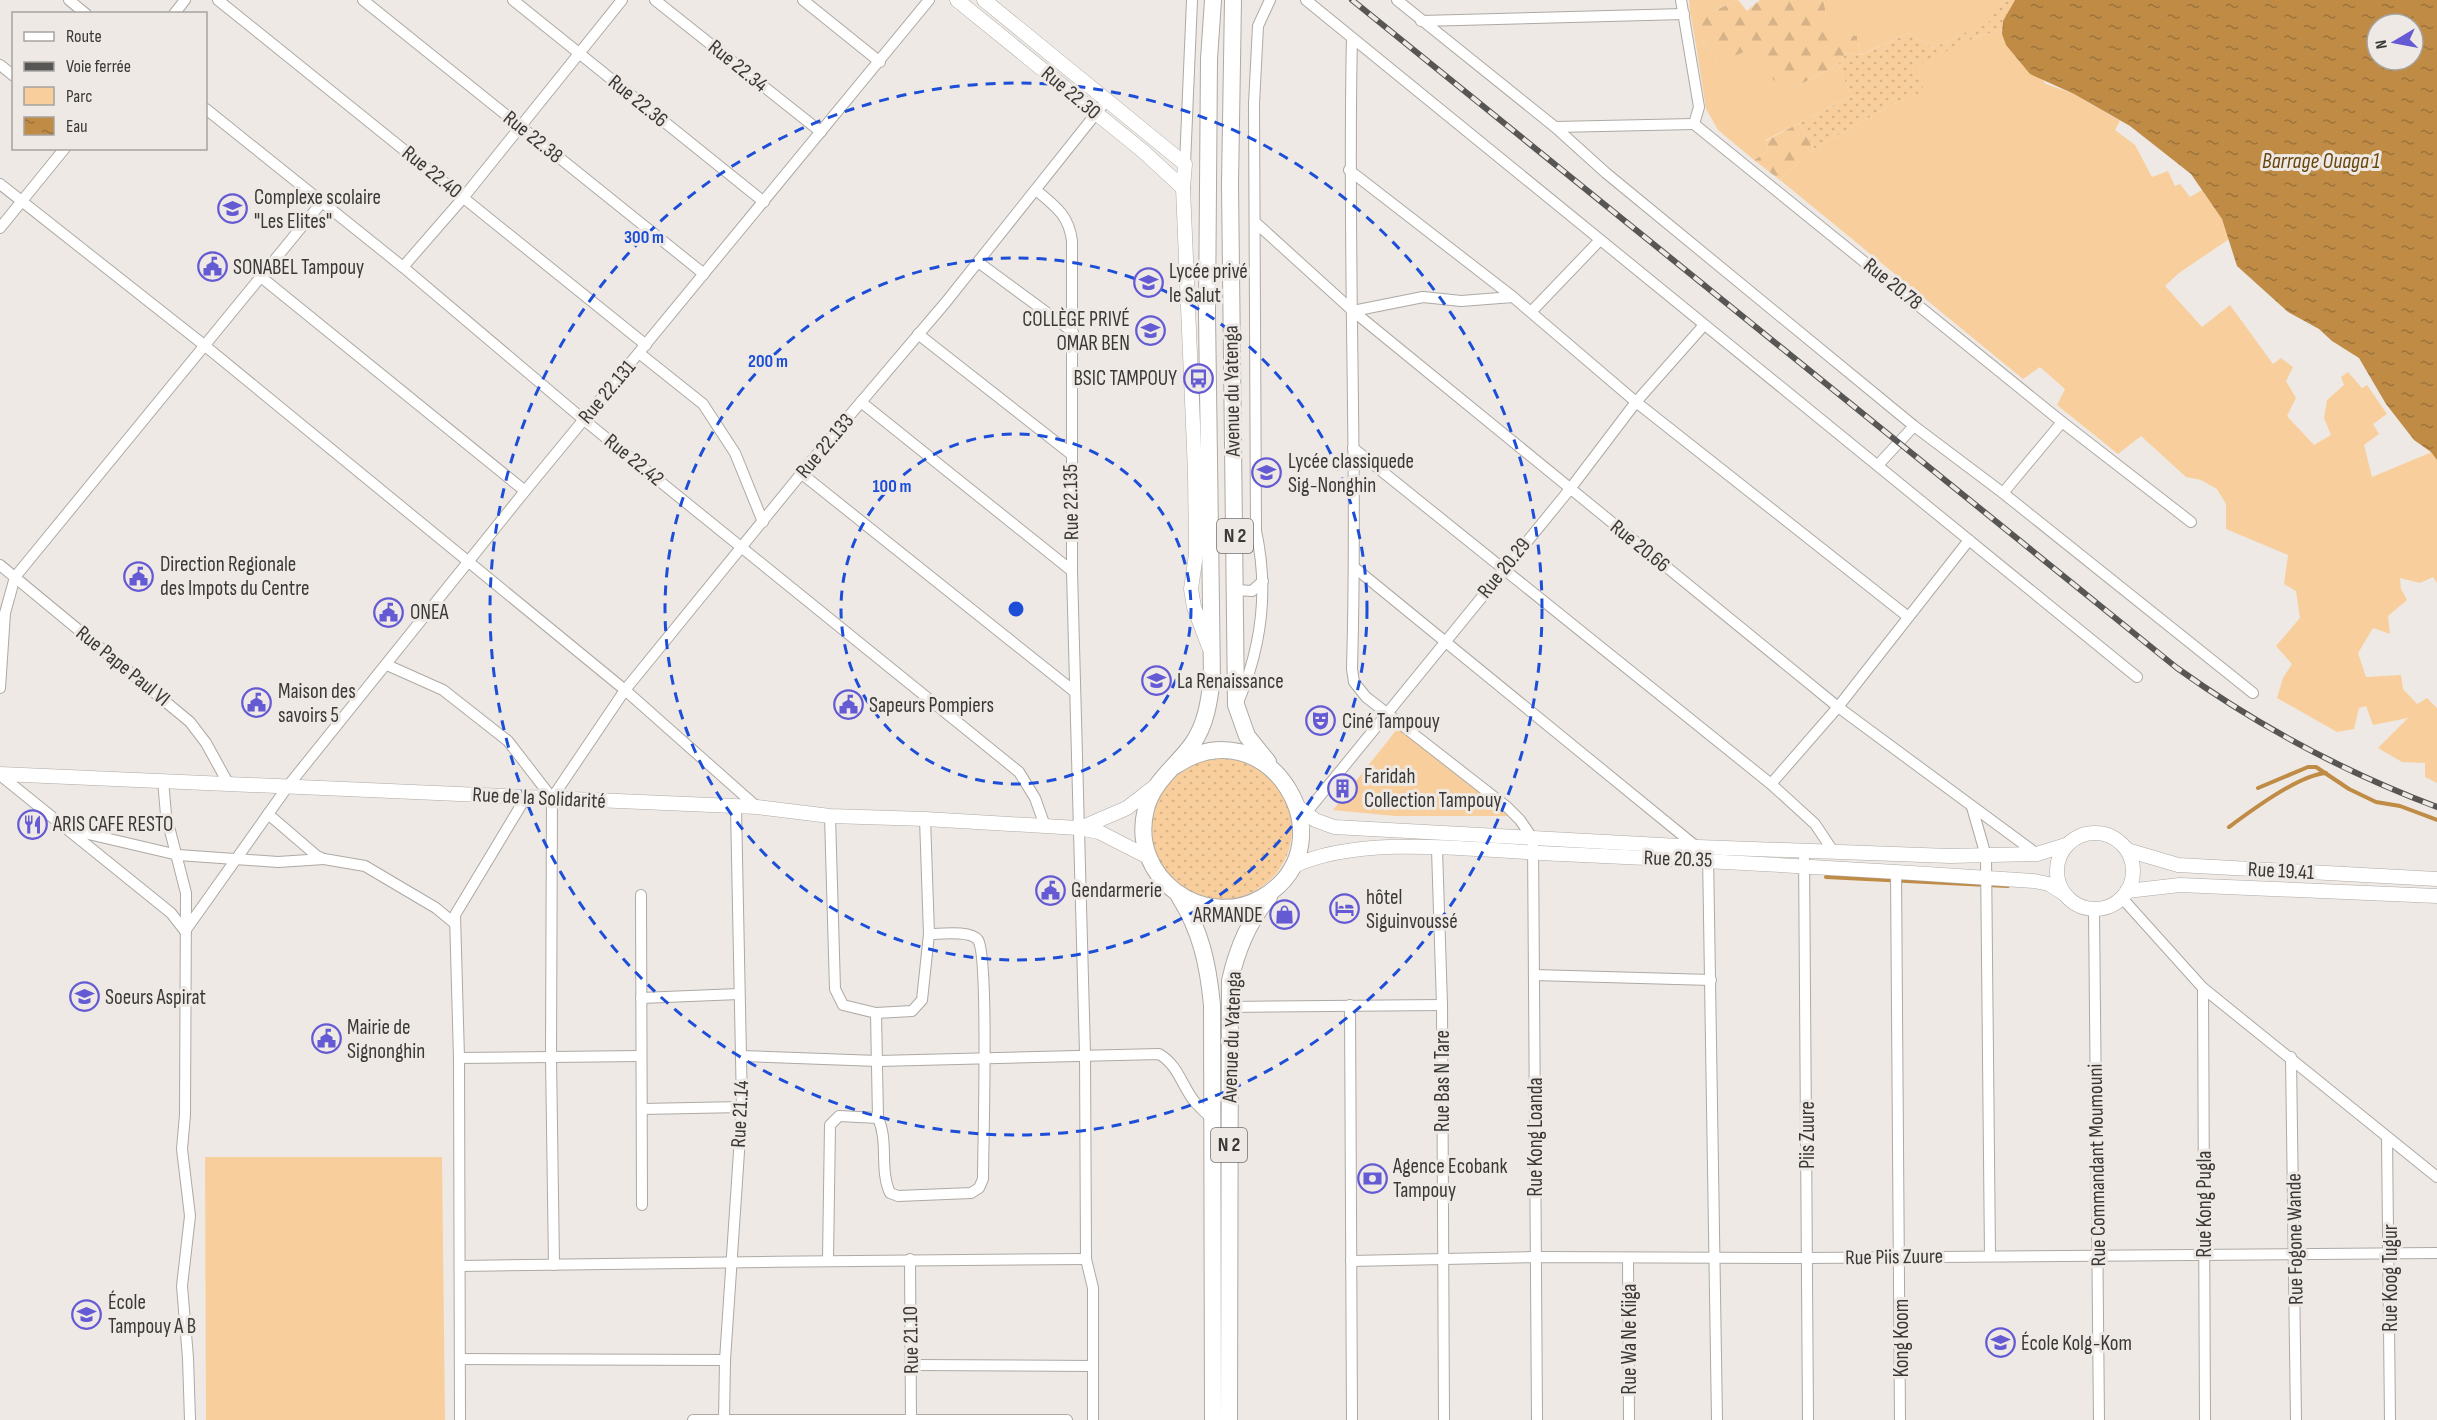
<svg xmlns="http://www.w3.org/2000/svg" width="2437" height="1420" font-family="'Sofia Sans Condensed',sans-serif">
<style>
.grass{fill:url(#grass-dots)}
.forest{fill:url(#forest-firs)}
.green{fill:#f8cf9c}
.water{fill:url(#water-ripples);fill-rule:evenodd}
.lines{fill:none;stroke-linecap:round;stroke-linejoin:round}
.stream{stroke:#bf8b45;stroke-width:4}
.street-casing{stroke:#aea9a4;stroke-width:12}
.secondary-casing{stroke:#aea9a4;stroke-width:15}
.primary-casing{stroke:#aea9a4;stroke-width:18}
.street{stroke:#fff;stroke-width:10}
.secondary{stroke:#fff;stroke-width:14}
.primary{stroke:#fff;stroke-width:16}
.rail-casing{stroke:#585654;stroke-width:6}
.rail{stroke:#eee9e4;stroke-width:4;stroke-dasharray:11;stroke-linecap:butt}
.ring{fill:none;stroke:#1d4ed8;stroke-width:3;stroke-dasharray:10 8}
.labels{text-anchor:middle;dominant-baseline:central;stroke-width:6;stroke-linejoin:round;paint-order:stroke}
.shield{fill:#eee9e4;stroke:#706e6b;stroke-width:1.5}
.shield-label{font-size:20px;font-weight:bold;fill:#3a3937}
.street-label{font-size:21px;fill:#3a3937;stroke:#eee9e4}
.poi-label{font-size:21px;fill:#3a3937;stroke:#eee9e4;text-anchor:start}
.water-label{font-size:22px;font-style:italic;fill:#69460f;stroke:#eee9e4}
.centre{fill:#1d4ed8;stroke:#eee9e4;stroke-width:3}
.ring-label{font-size:18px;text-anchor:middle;font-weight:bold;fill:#1d4ed8;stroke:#eee9e4;stroke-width:6;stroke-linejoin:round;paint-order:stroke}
</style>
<defs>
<pattern id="grass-dots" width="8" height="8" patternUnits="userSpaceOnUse" patternTransform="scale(1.5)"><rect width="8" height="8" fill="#f8cf9c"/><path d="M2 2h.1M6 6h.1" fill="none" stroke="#d5b287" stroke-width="1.8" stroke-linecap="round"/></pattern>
<pattern id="forest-firs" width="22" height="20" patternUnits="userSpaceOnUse" patternTransform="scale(1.5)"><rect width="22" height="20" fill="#f8cf9c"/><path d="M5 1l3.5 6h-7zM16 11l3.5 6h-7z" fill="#d5b287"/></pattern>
<pattern id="water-ripples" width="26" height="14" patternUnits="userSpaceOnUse" patternTransform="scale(1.5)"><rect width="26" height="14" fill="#bf8b45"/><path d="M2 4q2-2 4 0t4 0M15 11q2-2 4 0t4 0" fill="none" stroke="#9c733a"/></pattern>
</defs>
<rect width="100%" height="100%" fill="#eee9e4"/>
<g class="grass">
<path d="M2006 0H2015L2003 21V29L1972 39 1925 91 1893 104 1814 149 1799 123 1851 96 1838 65 1846 53 1861 55 1909 33 1933 48 1991 20 1990 7Z"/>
<circle cx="1222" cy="829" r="70"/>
</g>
<g class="forest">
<path d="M1738 0 1747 11 1760 0H1824L1826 18 1857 36 1860 55 1846 53 1838 65 1795 87 1717 63 1705 42 1696 45 1690 12H1711Z"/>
<path d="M1799 123 1814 149 1780 180 1754 160 1768 151 1766 141Z"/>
</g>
<g class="green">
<path d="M1689 0H1738L1711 12H1690Z"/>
<path d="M1824 0H2006L1990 7 1992 20 1933 48 1909 33 1860 55 1857 36 1839 34 1826 18Z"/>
<path d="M2003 29 2002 34 2046 84 2074 94 2120 121 2115 130 2135 145 2152 177 2168 171 2175 186 2180 184 2190 197 2202 190 2222 219 2229 239 2179 273 2165 286 2202 327 2230 305 2273 364 2281 358 2293 367 2286 381 2296 398 2287 416 2314 445 2331 435 2324 418 2327 400 2344 385 2341 377 2348 372 2362 388 2367 385 2387 414 2373 424 2379 434 2364 445 2372 477 2432 452 2437 460V583L2433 577 2420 583 2400 578 2401 589 2407 600 2388 616 2390 634 2373 628 2358 653 2366 677 2401 675 2403 689 2417 704 2427 698 2437 708V783L2425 777V763L2402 762 2378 748 2408 718 2373 725 2366 706 2359 708 2354 729 2337 732 2277 698 2283 678 2292 664 2276 646 2300 618 2296 591 2284 584 2288 555 2226 529V504L2217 489 2201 480 2186 477 2141 436 2118 454 2057 405 2065 389 2040 367 2023 379 1780 180 1814 149 1893 104 1924 91 1915 66 1972 39Z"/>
<path d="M1705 42 1717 63 1756 47 1774 81 1786 77 1795 87 1838 65 1851 96 1766 140 1768 151 1754 160 1718 130 1706 109 1696 45Z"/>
<path d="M1398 728 1508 816H1395L1333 810Z"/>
<path d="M205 1157H442L445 1420H206Z"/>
</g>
<path class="water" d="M2015 0H2437V460L2431 452 2414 440 2386 404 2359 358 2332 341 2319 329 2288 312 2237 266 2222 219 2191 174 2130 126 2074 94 2030 74 2006 45 2002 34 2003 21ZM2377 24H2413V60H2377Z"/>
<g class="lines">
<g class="stream">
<path d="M2258 788 2308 767H2316L2349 789 2376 802 2400 806 2437 820"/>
<path d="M2229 827C2252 810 2299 775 2326 773"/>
<path d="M1826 877 2008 886"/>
</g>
<defs>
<g id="street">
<path d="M69 0 86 14"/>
<path d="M218 0 646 345"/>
<path d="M363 0 704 274"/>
<path d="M513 0 764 202"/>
<path d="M655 0 821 132"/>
<path d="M803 0 880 62"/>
<path d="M1306 0 2137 677"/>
<path d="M1397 0 1555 127 1606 173 1914 426 2003 493 2253 693"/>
<path d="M1681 0 1699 107 1694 124"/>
<path d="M174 14 185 0"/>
<path d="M1421 21 1684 14"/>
<path d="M1352 38C1347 248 1358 459 1352 669L1354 682 1366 697 1507 807 1520 820 1533 839 1537 1420"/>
<path d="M0 65 14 76"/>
<path d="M206 109 403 267 584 420 1019 772 1035 798 1045 826"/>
<path d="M1694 124 2062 422 2191 522"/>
<path d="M1555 127 1694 124"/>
<path d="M1185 164 1192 0"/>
<path d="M1349 170 1513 297 1636 402 1907 616"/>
<path d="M0 184 204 345 625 690 757 807"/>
<path d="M1036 190C1055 206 1069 215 1072 241V571L1085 1053 1086 1259 1093 1288V1420"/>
<path d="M1256 223 1353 311 1838 707 2037 854"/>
<path d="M0 228 65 148"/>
<path d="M978 262 1073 332"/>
<path d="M403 267 463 198 622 0"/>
<path d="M261 277 525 491"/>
<path d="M1353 311 1423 297 1461 301 1513 297"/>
<path d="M1531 312 1600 240"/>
<path d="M918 334 1071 454"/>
<path d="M639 353 703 404 735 453 763 522"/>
<path d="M861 402 1072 571"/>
<path d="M1353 448 1771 784 1815 824 1833 851"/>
<path d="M1878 465 1914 426"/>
<path d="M802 474 1075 692"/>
<path d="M2003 493 2062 422"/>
<path d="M0 565 190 722 206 743 228 783"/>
<path d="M1355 568 1698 848"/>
<path d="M1236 590 1252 591 1263 581"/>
<path d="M387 665 443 690 508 741 552 798 551 1057 554 1265"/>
<path d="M0 688 5 613 15 577 322 202"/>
<path d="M1239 700C1262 645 1269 590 1256 531L1254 104 1258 26 1270 0"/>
<path d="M0 775 171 913 185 931"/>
<path d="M163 780 166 815 186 893 185 1115 182 1149 190 1216 182 1286 188 1358 190 1420"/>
<path d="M1771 784 1838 707 1969 540"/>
<path d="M552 798 625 690 827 442 946 302 1106 101"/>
<path d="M1972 807 1986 856 1990 1256"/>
<path d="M1306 813 1570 489 1636 402 1704 325"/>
<path d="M268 814 317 856 324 859 365 866 436 908 454 923"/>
<path d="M830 816 835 989 843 1005 876 1013 912 1011 922 1000 929 934 925 819"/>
<path d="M67 829 178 855 278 862 324 859"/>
<path d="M1437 849 1442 1005 1444 1420"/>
<path d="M1804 850 1808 1420"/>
<path d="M1708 853 1717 1420"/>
<path d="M1896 871 1900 1420"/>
<path d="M641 895 642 1205"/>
<path d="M2122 898 2203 988 2437 1177"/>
<path d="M2094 909 2099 1420"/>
<path d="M185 931 288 786 525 491 929 0"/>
<path d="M1534 975 1711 980"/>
<path d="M2203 988 2205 1420"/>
<path d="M641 998 739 994"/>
<path d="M1350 1005 1352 1420"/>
<path d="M1228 1007 1442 1005"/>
<path d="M876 1013 878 1118C889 1142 879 1169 890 1193L898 1196 971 1193 979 1188 983 1179C983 1146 989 956 978 940 970 930 941 934 929 934"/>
<path d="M742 1056 878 1061 1159 1054C1178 1065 1181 1084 1194 1101 1199 1107 1206 1113 1212 1119"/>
<path d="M2291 1057 2296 1420"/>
<path d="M459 1058 641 1056"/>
<path d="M642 1109 742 1107"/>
<path d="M2387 1137 2390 1420"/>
<path d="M1628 1258 1629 1420"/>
<path d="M828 1259 830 1125 839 1116 878 1118"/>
<path d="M910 1259 911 1420"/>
<path d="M1351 1261 1536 1257 1807 1258 2437 1253"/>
<path d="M460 1266C669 1263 877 1260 1086 1259"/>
<path d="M460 1359 725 1360"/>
<path d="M912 1365 1093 1366"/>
<path d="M460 1420 459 1058 455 915 526 797"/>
<path d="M693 1420H1067"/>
<path d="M724 1420 725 1360 742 1107 736 807"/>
</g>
<g id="secondary">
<path d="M957 0 1144 152 1183 188"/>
<path d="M984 0 1185 164 1183 188 1195 472 1196 554 1191 589 1194 607 1209 647"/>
<path d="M0 774 757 807 830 816 925 819 1078 828 1099 832 1148 857"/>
<path d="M1297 806 1315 820 1334 827 1698 847 1950 856 2037 854 2066 845"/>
<path d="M1083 827 1127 808 1154 787"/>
<circle cx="2095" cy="871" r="38"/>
<path d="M2127 850 2178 865 2437 879"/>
<path d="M1292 867C1361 833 1483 851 1561 854 1719 861 1876 870 2034 881L2049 884 2063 893"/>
<path d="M2127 891 2180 885 2437 896"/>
</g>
<g id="primary">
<path d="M1233 0 1230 184 1236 705 1247 736 1268 762"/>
<path d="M1175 766C1267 703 1353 843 1263 897 1204 932 1128 877 1146 809 1153 781 1177 766 1193 743 1206 724 1209 702 1212 679L1207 314 1209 59 1213 0"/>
<path d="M1179 896C1201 931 1208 964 1212 1005L1213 1420"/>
<path d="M1229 1420 1230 981C1237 949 1248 922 1269 897"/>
</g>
</defs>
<use href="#street" class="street-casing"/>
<use href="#secondary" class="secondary-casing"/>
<use href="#primary" class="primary-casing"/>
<use href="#street" class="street"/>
<use href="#secondary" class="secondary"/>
<use href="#primary" class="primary"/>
<defs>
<path id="rail" d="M1352 0 2177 668C2258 726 2344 772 2437 807"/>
</defs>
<use href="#rail" class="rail-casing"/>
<use href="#rail" class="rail"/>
</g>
<g class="ring">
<circle cx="1016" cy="609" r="175"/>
<circle cx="1016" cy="609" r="351"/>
<circle cx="1016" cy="609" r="526"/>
</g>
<defs>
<symbol id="school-ring" viewBox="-11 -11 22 22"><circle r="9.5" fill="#eee9e4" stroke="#645ad3" stroke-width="1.5"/><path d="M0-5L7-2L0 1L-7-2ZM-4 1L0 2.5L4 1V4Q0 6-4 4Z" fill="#645ad3"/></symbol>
<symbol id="civic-ring" viewBox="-11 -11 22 22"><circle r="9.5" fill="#eee9e4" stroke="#645ad3" stroke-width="1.5"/><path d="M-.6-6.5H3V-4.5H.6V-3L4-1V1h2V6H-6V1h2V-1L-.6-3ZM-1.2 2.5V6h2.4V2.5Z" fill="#645ad3"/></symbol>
<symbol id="bus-ring" viewBox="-11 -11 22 22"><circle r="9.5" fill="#eee9e4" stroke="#645ad3" stroke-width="1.5"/><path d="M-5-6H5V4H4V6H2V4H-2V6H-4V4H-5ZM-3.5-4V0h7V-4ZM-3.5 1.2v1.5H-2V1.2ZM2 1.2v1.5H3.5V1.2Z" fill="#645ad3"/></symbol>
<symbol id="theatre-ring" viewBox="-11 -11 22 22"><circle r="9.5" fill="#eee9e4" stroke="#645ad3" stroke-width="1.5"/><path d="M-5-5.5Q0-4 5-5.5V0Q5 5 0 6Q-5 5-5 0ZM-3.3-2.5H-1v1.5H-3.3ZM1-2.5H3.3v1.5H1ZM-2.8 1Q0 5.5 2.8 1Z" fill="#645ad3"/></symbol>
<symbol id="building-ring" viewBox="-11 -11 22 22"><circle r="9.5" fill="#eee9e4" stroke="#645ad3" stroke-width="1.5"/><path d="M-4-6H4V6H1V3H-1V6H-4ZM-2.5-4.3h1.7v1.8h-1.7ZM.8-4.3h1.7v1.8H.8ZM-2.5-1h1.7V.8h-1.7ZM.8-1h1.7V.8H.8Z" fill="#645ad3"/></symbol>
<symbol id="restaurant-ring" viewBox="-11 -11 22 22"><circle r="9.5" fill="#eee9e4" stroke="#645ad3" stroke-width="1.5"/><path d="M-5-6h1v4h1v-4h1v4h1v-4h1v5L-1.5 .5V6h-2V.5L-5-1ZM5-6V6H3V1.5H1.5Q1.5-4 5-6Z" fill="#645ad3"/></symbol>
<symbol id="hotel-ring" viewBox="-11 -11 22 22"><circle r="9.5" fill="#eee9e4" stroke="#645ad3" stroke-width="1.5"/><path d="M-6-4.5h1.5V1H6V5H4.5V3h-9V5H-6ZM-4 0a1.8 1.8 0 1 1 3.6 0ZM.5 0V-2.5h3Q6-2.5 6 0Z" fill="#645ad3"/></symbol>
<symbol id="shop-ring" viewBox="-11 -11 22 22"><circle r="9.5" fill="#eee9e4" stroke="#645ad3" stroke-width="1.5"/><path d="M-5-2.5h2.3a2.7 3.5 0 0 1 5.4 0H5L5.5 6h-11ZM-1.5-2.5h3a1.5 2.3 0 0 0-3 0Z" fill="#645ad3"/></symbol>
<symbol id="university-ring" viewBox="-11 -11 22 22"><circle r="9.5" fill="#eee9e4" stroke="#645ad3" stroke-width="1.5"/><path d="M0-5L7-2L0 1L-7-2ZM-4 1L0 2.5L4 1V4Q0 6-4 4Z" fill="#645ad3"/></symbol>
<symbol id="bank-ring" viewBox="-11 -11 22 22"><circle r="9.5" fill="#eee9e4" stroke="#645ad3" stroke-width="1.5"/><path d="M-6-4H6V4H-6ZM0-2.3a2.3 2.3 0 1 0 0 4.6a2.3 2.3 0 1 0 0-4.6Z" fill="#645ad3"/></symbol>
</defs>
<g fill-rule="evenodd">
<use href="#school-ring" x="216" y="192" width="33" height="33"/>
<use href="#civic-ring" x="196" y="250" width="33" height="33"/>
<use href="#school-ring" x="1132" y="266" width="33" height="33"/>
<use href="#school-ring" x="1134" y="314" width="33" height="33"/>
<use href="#bus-ring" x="1182" y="362" width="33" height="33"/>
<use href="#school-ring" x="1250" y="456" width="33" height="33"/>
<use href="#civic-ring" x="122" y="560" width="33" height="33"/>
<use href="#civic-ring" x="372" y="596" width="33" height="33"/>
<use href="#school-ring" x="1140" y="664" width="33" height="33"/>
<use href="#civic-ring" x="240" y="686" width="33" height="33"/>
<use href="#civic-ring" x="832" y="688" width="33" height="33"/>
<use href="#theatre-ring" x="1304" y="704" width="33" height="33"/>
<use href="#building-ring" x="1326" y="772" width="33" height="33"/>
<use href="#restaurant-ring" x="16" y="808" width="33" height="33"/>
<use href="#civic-ring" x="1034" y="874" width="33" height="33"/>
<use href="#hotel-ring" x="1328" y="892" width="33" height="33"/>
<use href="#shop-ring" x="1268" y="898" width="33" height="33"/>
<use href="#university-ring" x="68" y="980" width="33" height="33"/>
<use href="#civic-ring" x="310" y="1022" width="33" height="33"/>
<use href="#bank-ring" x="1356" y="1162" width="33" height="33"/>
<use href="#school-ring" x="70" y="1298" width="33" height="33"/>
<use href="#school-ring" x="1984" y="1326" width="33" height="33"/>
</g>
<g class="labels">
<g class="shield">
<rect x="1217" y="519" width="36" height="34" rx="4.5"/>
<rect x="1211" y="1128" width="36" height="34" rx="4.5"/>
</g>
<g class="shield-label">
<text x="1235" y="536">N 2</text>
<text x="1229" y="1145">N 2</text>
</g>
<g class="street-label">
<text transform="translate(738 66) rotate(39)">Rue 22.34</text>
<text transform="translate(1071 93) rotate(40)">Rue 22.30</text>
<text transform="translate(638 101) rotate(39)">Rue 22.36</text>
<text transform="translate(533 137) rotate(39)">Rue 22.38</text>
<text transform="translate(432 172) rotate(39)">Rue 22.40</text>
<text transform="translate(1893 284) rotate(39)">Rue 20.78</text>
<text transform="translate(1232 391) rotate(-91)">Avenue du Yatenga</text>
<text transform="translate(607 392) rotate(-50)">Rue 22.131</text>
<text transform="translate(825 446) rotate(-50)">Rue 22.133</text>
<text transform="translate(634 460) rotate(39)">Rue 22.42</text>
<text transform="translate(1071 502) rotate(-91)">Rue 22.135</text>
<text transform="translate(1640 546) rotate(39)">Rue 20.66</text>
<text transform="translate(1504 568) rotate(-51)">Rue 20.29</text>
<text transform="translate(123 666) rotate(39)">Rue Pape Paul VI</text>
<text transform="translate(539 798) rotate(3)">Rue de la Solidarité</text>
<text transform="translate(1678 859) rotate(2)">Rue 20.35</text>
<text transform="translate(2281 871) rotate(3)">Rue 19.41</text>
<text transform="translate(1232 1037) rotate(-88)">Avenue du Yatenga</text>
<text transform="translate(1442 1081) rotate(-90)">Rue Bas N Tare</text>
<text transform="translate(740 1114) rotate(-87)">Rue 21.14</text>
<text transform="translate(1807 1135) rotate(-90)">Piis Zuure</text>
<text transform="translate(1535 1137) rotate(-90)">Rue Kong Loanda</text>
<text transform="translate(2097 1165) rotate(-91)">Rue Commandant Moumouni</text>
<text transform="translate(2204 1204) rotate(-90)">Rue Kong Pugla</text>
<text transform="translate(2295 1239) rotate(-91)">Rue Fogone Wande</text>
<text transform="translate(1894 1257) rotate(-1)">Rue Piis Zuure</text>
<text transform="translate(2390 1278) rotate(-90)">Rue Koog Tugur</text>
<text transform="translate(1901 1338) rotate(-90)">Kong Koom</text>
<text transform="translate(1629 1339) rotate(-90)">Rue Wa Ne Kiiga</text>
<text transform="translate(911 1340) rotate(-91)">Rue 21.10</text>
</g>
<g class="poi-label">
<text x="254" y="197">Complexe scolaire<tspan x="254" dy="24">"Les Elites"</tspan></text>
<text x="233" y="267">SONABEL Tampouy</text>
<text x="1169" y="271">Lycée privé<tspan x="1169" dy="24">le Salut</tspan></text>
<text x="1130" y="319" text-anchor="end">COLLÈGE PRIVÉ<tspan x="1130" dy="24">OMAR BEN</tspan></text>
<text x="1177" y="378" text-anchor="end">BSIC TAMPOUY</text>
<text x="1288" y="461">Lycée classiquede<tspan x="1288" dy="24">Sig-Nonghin</tspan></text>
<text x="160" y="564">Direction Regionale<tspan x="160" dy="24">des Impots du Centre</tspan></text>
<text x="410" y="612">ONEA</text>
<text x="1177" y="681">La Renaissance</text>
<text x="278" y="691">Maison des<tspan x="278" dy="24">savoirs 5</tspan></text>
<text x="869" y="705">Sapeurs Pompiers</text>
<text x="1342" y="721">Ciné Tampouy</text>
<text x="1364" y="776">Faridah<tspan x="1364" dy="24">Collection Tampouy</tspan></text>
<text x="53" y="824">ARIS CAFE RESTO</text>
<text x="1071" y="890">Gendarmerie</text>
<text x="1366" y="897">hôtel<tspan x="1366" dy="24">Siguinvoussé</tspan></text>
<text x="1263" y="915" text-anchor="end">ARMANDE</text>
<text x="105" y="997">Soeurs Aspirat</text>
<text x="347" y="1027">Mairie de<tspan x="347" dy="24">Signonghin</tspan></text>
<text x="1393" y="1166">Agence Ecobank<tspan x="1393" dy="24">Tampouy</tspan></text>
<text x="108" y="1302">École<tspan x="108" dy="24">Tampouy A B</tspan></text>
<text x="2021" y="1343">École Kolg-Kom</text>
</g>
<g class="water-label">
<text x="2321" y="161">Barrage Ouaga 1</text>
</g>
</g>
<circle cx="1016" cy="609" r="9" class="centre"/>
<g class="ring-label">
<text x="644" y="243">300 m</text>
<text x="768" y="367">200 m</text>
<text x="892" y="492">100 m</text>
</g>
<rect x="12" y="12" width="195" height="138" fill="#eee9e4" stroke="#a6a39f" stroke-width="1.5"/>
<rect x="24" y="32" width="30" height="9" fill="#ffffff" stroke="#a6a39f" stroke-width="1.5"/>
<text x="66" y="42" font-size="18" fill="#3a3937">Route</text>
<rect x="24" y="62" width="30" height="9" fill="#585654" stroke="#a6a39f" stroke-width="1.5"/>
<text x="66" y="72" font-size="18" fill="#3a3937">Voie ferrée</text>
<rect x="24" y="87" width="30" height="18" fill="#f8cf9c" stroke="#a6a39f" stroke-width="1.5"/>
<text x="66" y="102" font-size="18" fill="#3a3937">Parc</text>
<rect x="24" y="117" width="30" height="18" fill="url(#water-ripples)" stroke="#a6a39f" stroke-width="1.5"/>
<text x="66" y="132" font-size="18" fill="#3a3937">Eau</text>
<g transform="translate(2395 42) rotate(260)"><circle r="28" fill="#eee9e4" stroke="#a6a39f" stroke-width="1.5"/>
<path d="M0-4.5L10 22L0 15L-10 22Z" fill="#645ad3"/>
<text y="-9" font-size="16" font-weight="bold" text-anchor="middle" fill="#3a3937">N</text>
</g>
</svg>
